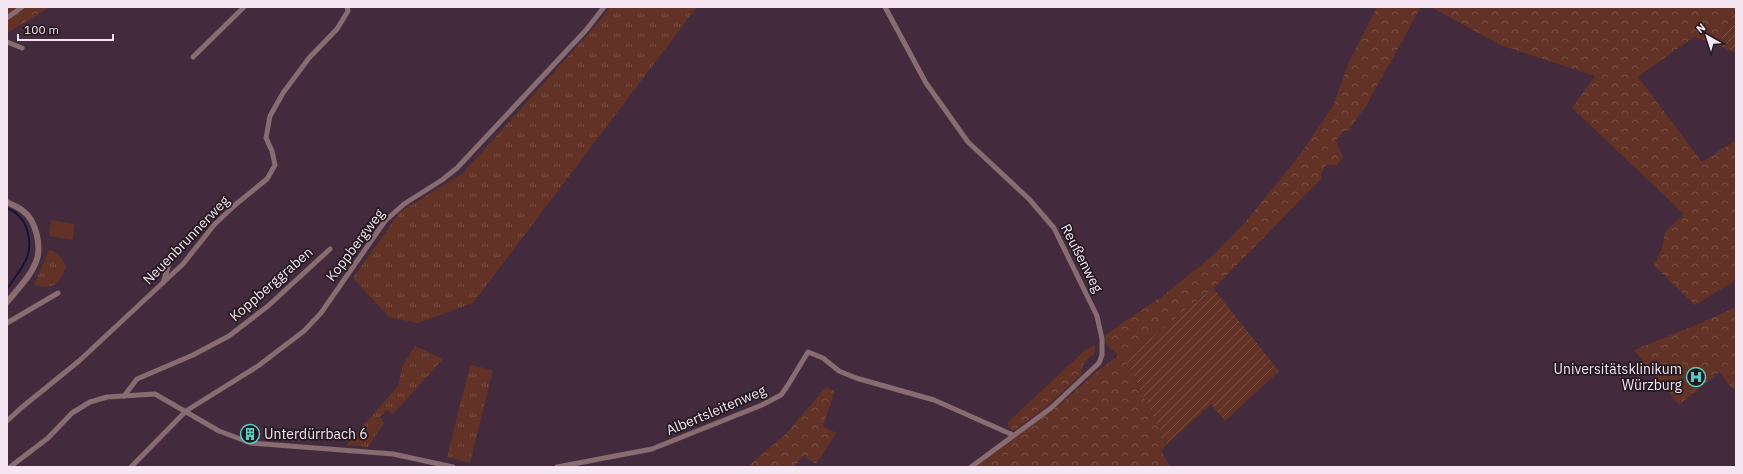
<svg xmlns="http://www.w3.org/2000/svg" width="1743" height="474" font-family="'IBM Plex Sans',sans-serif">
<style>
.grass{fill:url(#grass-tufts)}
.forest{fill:url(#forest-crowns)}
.garden{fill:url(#garden-furrows)}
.pitch{fill:#613225}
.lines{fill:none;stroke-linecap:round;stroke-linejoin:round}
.stream{stroke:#13133c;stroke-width:2}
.minor{stroke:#886c71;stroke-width:5}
.tertiary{stroke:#886c71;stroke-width:6}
.labels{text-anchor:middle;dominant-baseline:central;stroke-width:3.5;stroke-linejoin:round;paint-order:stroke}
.street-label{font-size:14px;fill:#f6e6f1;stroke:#231820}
.poi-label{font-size:14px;fill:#f6e6f1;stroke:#231820;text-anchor:end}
</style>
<defs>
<pattern id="grass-tufts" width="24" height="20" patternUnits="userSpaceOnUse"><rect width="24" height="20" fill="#613225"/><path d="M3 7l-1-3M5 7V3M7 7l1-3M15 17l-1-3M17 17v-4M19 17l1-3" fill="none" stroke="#785045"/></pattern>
<pattern id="forest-crowns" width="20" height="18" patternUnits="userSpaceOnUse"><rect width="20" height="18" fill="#613225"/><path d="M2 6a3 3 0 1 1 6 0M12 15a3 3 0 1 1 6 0" fill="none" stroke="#785045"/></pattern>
<pattern id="garden-furrows" width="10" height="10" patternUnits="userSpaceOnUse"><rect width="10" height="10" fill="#613225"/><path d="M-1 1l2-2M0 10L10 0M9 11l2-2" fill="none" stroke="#785045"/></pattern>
</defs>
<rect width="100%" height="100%" fill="#432b3d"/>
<g class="grass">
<path d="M610 7H697L473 303 418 323 389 317 353 278 400 212 463 173 598 23Z"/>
<path d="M49 250C59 252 62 258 66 267 57 286 55 289 34 285Z"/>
<path d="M415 346 443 359 393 414 387 410 380 417 384 423 368 447 346 445 398 386 403 365Z"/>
<path d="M470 365 493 370 470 463 447 457Z"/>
<path d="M1736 371V387L1733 389 1725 380Z"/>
</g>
<g class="forest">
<path d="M7 7H50L7 33Z"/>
<path d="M1377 7H1421L1366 106 1349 130 1343 131 1336 141 1343 157 1337 165H1326L1321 174V179L1219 283 1125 359 1167 444 1161 450 1170 467H976C1003 444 1033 426 1060 404 1080 388 1096 370 1117 357L1118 354C1110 349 1104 345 1105 335L1164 295 1211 257 1242 226 1299 156 1333 106 1349 62Z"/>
<path d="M1431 7H1736L1718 45 1694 37 1638 77 1702 162 1736 140V280L1695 305 1654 266 1662 249 1665 232 1684 214 1572 108 1595 76 1500 45Z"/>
<path d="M1736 307V371L1725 380 1719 372 1679 405 1634 350 1696 325Z"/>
<path d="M1095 345V353L1084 362 1081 375 1044 409 1012 432 1007 423 1085 350Z"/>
<path d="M826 387 835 391 823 426 836 433 816 464 803 456 794 467H747L786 434Z"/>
</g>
<g class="garden">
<path d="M1736 9V53L1718 45Z"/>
<path d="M1213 288 1279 371 1225 421 1211 404 1167 444 1125 359Z"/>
</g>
<g class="pitch">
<path d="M51 220 75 224 73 240 49 236Z"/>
<path d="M1691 372 1699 382 1683 394 1675 384Z"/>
</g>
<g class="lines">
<path class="stream" d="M7 208C16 212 23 218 26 227 36 255 22 267 7 289"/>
<g class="minor">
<path d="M885 7 926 83 968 142 1029 199 1054 228 1097 316 1102 339V355L1099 363 1051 408 971 467"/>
<path d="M7 18 22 7"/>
<path d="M7 42 22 48"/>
<path d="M193 57 244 7"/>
<path d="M163 283 171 258"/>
<path d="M7 323 58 293"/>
<path d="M124 396 137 379 193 355 229 336 268 306 330 249"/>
<path d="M7 421 21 408 79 361 183 264 214 225 235 205 267 179 275 165 272 151 266 138 270 116 283 93 309 58 337 29 348 11 347 7"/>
<path d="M10 467 48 438 72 413 90 402 107 397 155 394 219 431 251 443 393 454 453 467"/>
<path d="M131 467 186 411 258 366 304 331 321 313 385 221 404 204 442 180 457 168 587 29 604 7"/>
<path d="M557 467 652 449 762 405 781 395 788 385 808 352 823 358 839 371 856 378 934 400 1013 435"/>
</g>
<path class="tertiary" d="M7 202C12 205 19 207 23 211 36 220 41 245 37 259 32 275 17 290 7 302"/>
</g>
<defs>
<symbol id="hospital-ring" viewBox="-11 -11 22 22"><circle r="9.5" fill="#231820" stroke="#55cec5" stroke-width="1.5"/><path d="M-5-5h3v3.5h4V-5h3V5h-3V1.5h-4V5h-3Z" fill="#55cec5"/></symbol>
<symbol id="building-ring" viewBox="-11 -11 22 22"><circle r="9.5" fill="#231820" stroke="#55cec5" stroke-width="1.5"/><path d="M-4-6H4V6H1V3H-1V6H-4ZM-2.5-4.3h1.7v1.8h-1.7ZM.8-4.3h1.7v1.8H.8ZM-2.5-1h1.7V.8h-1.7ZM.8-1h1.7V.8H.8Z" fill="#55cec5"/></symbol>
</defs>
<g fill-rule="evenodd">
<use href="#hospital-ring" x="1685" y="366" width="22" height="22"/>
<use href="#building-ring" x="239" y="423" width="22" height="22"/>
</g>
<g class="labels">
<g class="street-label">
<text transform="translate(186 240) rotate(-46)">Neuenbrunnerweg</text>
<text transform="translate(355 245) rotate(-53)">Koppbergweg</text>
<text transform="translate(1082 258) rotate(63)">Reußenweg</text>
<text transform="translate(271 284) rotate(-41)">Koppberggraben</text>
<text transform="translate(716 410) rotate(-23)">Albertsleitenweg</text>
</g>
<g class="poi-label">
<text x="1682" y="369">Universitätsklinikum<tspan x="1682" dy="16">Würzburg</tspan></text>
<text x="264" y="434" text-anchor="start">Unterdürrbach 6</text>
</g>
</g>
<rect width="1743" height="474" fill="none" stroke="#f6e6f1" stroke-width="16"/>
<g transform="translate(1707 36) rotate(321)" stroke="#231820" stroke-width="3" paint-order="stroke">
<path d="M0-3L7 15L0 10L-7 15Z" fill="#f6e6f1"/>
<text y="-6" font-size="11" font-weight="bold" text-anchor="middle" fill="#f6e6f1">N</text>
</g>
<path d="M18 34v6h95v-6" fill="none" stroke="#f6e6f1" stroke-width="2"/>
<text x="24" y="34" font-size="12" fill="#f6e6f1" stroke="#231820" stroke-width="3" paint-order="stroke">100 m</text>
</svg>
